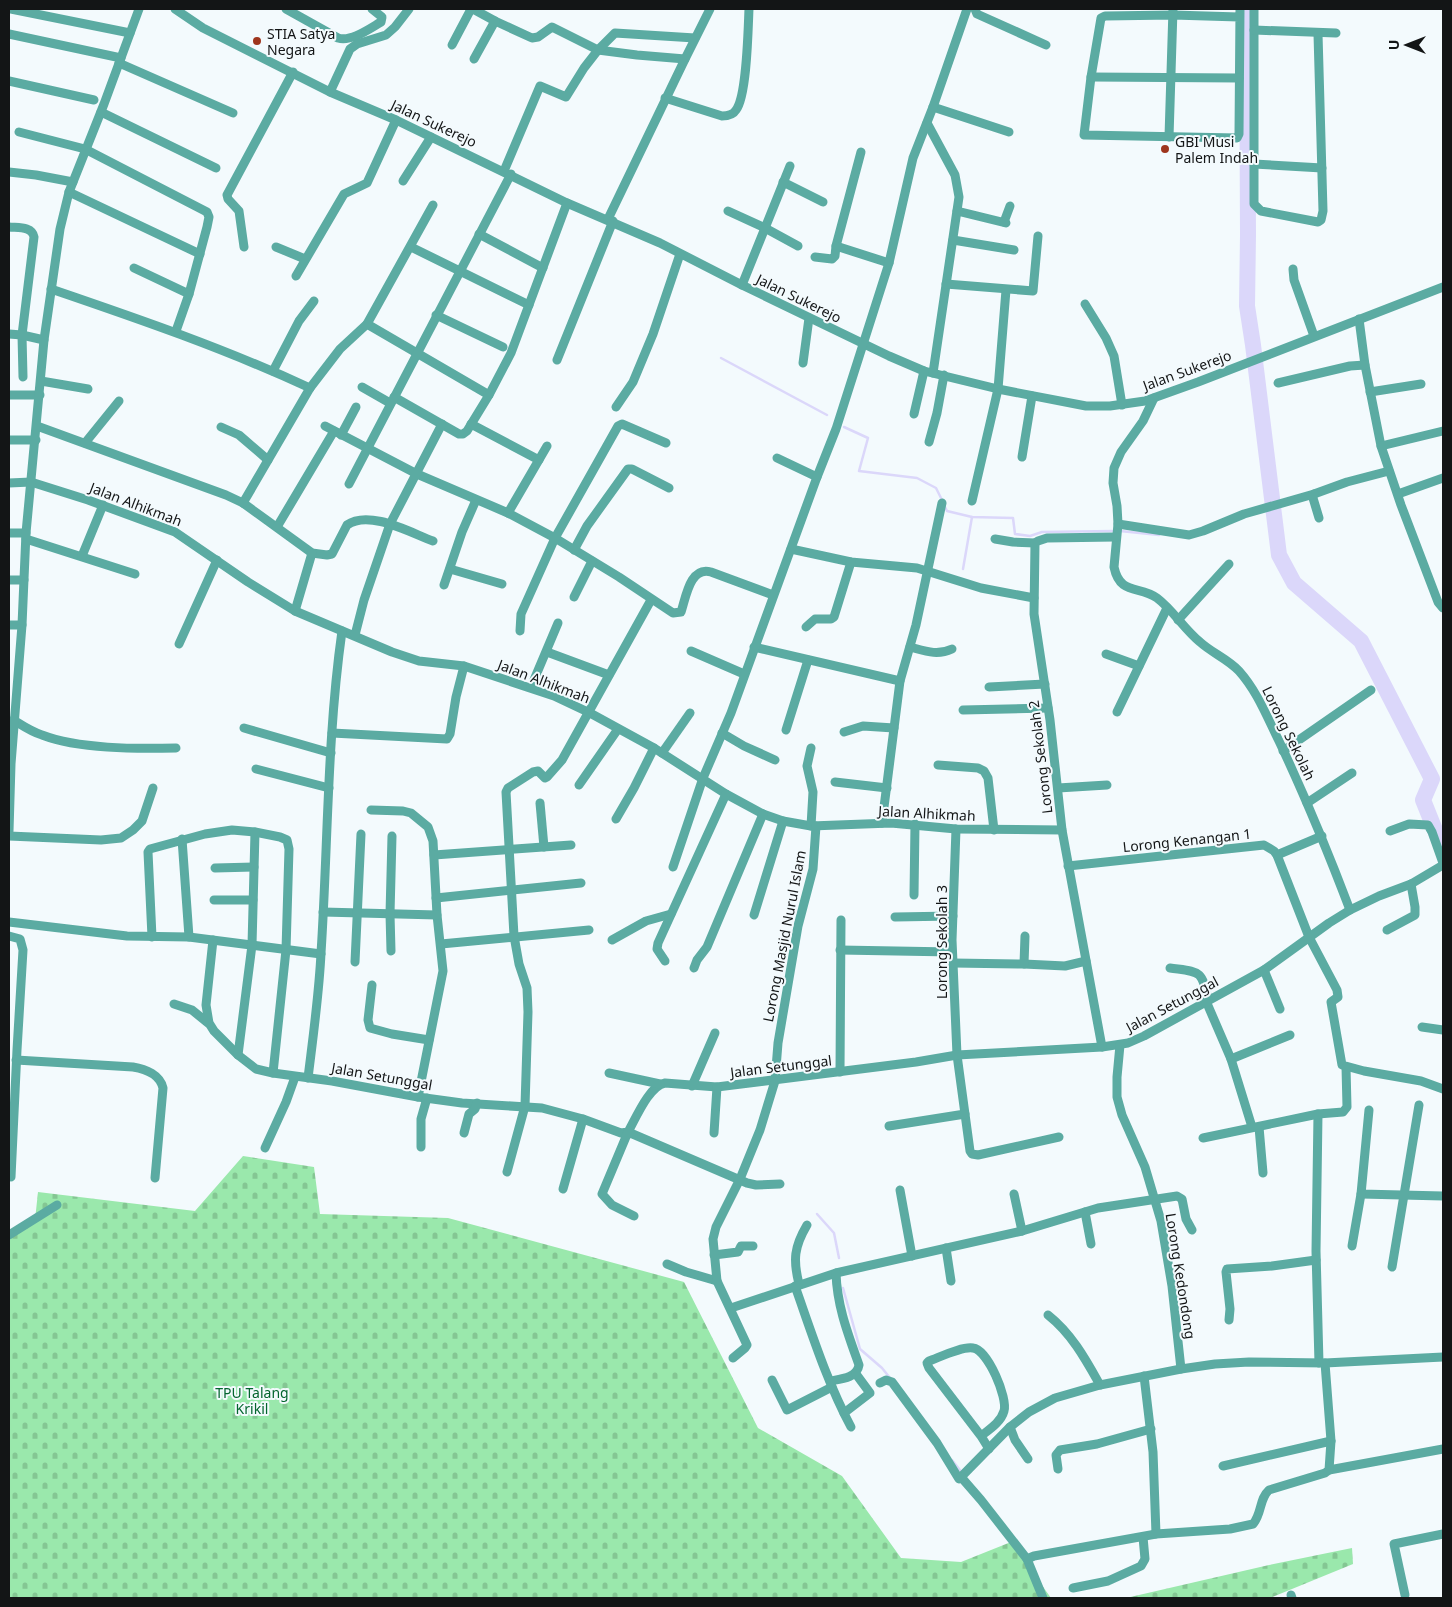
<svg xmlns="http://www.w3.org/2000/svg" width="1452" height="1607" font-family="'Noto Sans',sans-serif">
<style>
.cemetery{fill:url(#cemetery-stones)}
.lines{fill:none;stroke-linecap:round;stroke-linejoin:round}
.stream{stroke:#dbd7fa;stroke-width:2.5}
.river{stroke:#dbd7fa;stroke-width:16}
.minor{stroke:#5baba2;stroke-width:9}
.poi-dot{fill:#9e351d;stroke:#f3fafd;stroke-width:2}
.labels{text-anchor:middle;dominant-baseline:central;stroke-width:4;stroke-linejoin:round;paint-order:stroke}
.poi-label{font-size:14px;fill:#131516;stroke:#f3fafd;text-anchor:start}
.street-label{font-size:14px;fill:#131516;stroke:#f3fafd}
.park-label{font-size:14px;fill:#03652e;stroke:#f3fafd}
</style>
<defs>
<pattern id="cemetery-stones" width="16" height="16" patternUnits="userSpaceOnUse" patternTransform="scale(1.25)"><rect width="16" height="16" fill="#9ae8ac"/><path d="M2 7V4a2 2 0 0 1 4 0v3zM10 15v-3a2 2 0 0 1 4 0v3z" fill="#84c693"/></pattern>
</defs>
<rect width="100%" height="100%" fill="#f3fafd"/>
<g class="cemetery">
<path d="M243 1156 314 1167 320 1214 448 1218 684 1282 758 1428 842 1476 901 1558 961 1562 1011 1542 1051 1598H9V1238L35 1220 38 1192 195 1211Z"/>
<path d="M1352 1548 1353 1564 1270 1598H1126L1269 1565Z"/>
</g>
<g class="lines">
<g class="stream">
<path d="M721 358 827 415"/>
<path d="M844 427 868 438 859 471 917 478 936 488 942 500"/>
<path d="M944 505 947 511 972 517 1013 518 1015 534 1030 536 1042 532 1114 531"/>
<path d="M1120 531 1159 535"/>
<path d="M963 569 972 517"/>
<path d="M817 1214 834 1233 839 1258"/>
<path d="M843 1288 860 1349 882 1368 890 1378"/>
<path d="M952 1460 963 1474"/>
</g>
<path class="river" d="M1247 9 1248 235 1247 306 1253 345 1279 555 1294 583 1361 641 1432 779 1423 800 1441 845"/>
<g class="minor">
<path d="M11 9 130 33"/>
<path d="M175 9 203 28 330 92 396 120 567 203 660 243 742 285 889 356 924 371 998 389 1086 406H1110L1145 401 1198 382 1443 287"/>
<path d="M286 9 338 38C351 42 369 29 381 22L382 17 372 9"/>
<path d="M473 9 495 21 532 38 538 37 552 27 598 50 637 55 685 59"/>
<path d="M975 9 977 14 1046 45"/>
<path d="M1254 9V204L1261 211 1318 222 1321 220 1323 211 1318 34"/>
<path d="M1239 17 1173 15 1105 16 1101 18 1091 77 1084 135 1237 138 1239 134 1240 9"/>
<path d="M1254 30 1336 33"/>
<path d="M9 34 121 58"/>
<path d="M452 45 471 9"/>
<path d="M474 59 495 21"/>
<path d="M119 63 233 113"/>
<path d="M1091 77 1239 78"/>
<path d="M9 81 94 100"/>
<path d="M330 92 350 49 357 44 386 35 395 27 409 9"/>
<path d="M665 98 722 116C728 116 733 115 736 110 747 96 748 30 749 9"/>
<path d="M933 107 1009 132"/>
<path d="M101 112 216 168"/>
<path d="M927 123 955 175 959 197 933 373"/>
<path d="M19 132 85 149 207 212 209 217 207 227 189 294 176 331"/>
<path d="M1169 137 1173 9"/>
<path d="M1254 164 1322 168"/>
<path d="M504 171 540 86 566 97 584 68 598 50 615 33 695 38"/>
<path d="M9 172 36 175 73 182"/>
<path d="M403 181 431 137"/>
<path d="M783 182 823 202"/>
<path d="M69 192 200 254"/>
<path d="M728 211 765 228 798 246"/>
<path d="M957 211 1006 223"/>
<path d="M608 219 685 59 710 9"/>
<path d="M1004 222 1010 206"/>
<path d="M9 227C18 228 32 226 34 237L22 335 23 377"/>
<path d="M479 234 543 268"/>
<path d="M953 240 1014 250"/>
<path d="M836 246 861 152"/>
<path d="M244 247 239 211 228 199 227 195 293 72"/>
<path d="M276 247 305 259"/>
<path d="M411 247 529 305"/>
<path d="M815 257 832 259 835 256 836 246 889 263"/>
<path d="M134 268 189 294"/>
<path d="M1293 269 1294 280 1314 336"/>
<path d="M296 276 344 194 367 183 396 120"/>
<path d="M946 284 1033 291 1038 236"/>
<path d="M742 285 790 166"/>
<path d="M51 289C139 319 226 349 310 388"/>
<path d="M1085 304 1106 338 1114 356 1122 405"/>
<path d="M436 315 503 347"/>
<path d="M1359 319 1365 365 1381 446 1401 505 1438 602 1443 608"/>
<path d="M367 324 489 395"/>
<path d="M9 334 22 335 44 340"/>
<path d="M557 360 613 221"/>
<path d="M803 363 809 318"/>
<path d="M273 371 299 321 314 301"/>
<path d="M41 381 88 389"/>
<path d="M1278 383 1350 366 1365 365"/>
<path d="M362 387 390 403"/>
<path d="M1370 392 1421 384"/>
<path d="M9 395H40"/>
<path d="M394 397 459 434H463L467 431 489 395 511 353 567 203"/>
<path d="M1154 398 1143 421 1121 452 1114 468 1113 483 1117 506 1118 524 1114 567C1120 596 1140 585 1157 598 1173 610 1184 629 1200 642 1212 653 1228 659 1239 671 1257 691 1267 717 1279 741 1305 796 1328 852 1350 910"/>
<path d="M616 407 633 382 653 334 680 254"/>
<path d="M914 414 924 371"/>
<path d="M471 424 539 460"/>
<path d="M37 426 226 495 243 503 312 553 327 555 332 554 347 525C369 509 411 533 433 541"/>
<path d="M325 426 417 474 508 513 555 538 619 577 673 613 681 612C686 597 690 566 711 572L773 595"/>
<path d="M221 427 239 435 268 460"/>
<path d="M341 435 356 407"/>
<path d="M9 440H36"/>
<path d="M929 442 937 413 944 375"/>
<path d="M85 443 119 401"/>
<path d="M1381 446 1443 431"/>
<path d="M1022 457 1032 396"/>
<path d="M777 458 817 477"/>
<path d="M9 483 31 482 88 500 175 532 248 582 295 611 392 652 419 661 464 666 554 696 590 713 654 748 726 794 763 814 783 821 811 826 891 823 956 829 1062 830"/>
<path d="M349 484 511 174"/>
<path d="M1398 494 1443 478"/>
<path d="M972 501 998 389 1006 290"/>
<path d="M243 503 310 388 340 349 367 324 433 205"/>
<path d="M508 513 547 446"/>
<path d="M1319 518 1313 498 1314 494 1347 482 1389 471"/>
<path d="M1118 524 1189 535 1203 531 1244 514 1314 494"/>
<path d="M277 527 334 431"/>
<path d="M9 533H26"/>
<path d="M26 539 135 574"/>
<path d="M995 539 1013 542 1035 543"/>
<path d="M791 549 851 562 917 568 981 588 1034 598"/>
<path d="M574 550 587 526 628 469H632L669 488"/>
<path d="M82 556 103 505"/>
<path d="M450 569 502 584"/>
<path d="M9 580H24"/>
<path d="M444 585 462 532 476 500"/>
<path d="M574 597 592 561"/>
<path d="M295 611 312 553"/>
<path d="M1178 620 1229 564"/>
<path d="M9 625H22"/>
<path d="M806 627 815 619H831L834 617 851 562"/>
<path d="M520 631 521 614 555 538 618 426 622 424 666 443"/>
<path d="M355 635 364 600 390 524 442 424"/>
<path d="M179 644 217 560"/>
<path d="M754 647 900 681"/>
<path d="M910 647C925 651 937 656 952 649"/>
<path d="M691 651 744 674"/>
<path d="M547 652 609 675"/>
<path d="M1106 654 1139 666"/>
<path d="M531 687 558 623"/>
<path d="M989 687 1045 684"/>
<path d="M963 710 1048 708"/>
<path d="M1117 712 1167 608"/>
<path d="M11 721H15C23 726 32 732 42 735 79 749 135 749 176 748"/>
<path d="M244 728 331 753"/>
<path d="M786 730 808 660"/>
<path d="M844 732 863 726 894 728"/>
<path d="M332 733 447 739 450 734 456 697 464 666"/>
<path d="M722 733 744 746 775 760"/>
<path d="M811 748 807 766 813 792 811 826"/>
<path d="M1283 751 1371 690"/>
<path d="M662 753 690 713"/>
<path d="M938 765 978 768 984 771 988 778 994 830"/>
<path d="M256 769 329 788"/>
<path d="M835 782 887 788"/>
<path d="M579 785 618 729"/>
<path d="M1058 788 1107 785"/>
<path d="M540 803 544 847"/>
<path d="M1307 803 1352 773"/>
<path d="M371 810 403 811 411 813 428 827 433 841 437 915 443 971 418 1097"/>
<path d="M616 819 634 788 654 748"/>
<path d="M882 823 900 681 916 625 942 503"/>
<path d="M956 829 952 940 957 1055 970 1151 972 1154 978 1155 1059 1137"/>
<path d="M9 831 11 764 22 625 26 533 44 340 60 229 69 192 104 104 139 9"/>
<path d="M1390 831 1409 824 1428 825 1432 832 1443 863"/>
<path d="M9 836 101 840 121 838 133 830 142 821 153 788"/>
<path d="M182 839 189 937"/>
<path d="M434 855 571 845"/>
<path d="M1277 855 1322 836"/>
<path d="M1068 866 1264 845 1274 851 1277 855 1309 937 1337 990 1338 997 1331 1002 1342 1065 1364 1071 1421 1081 1443 1089"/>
<path d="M673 867 703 778 731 713 817 477 836 429 889 263 913 158 933 107 967 9"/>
<path d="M215 868 254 867"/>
<path d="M914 895 915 824"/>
<path d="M436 898 581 883"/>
<path d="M214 900H253"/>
<path d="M323 912 437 915"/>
<path d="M754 915 783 821"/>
<path d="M895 917 953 916"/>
<path d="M9 922 127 936 189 937 321 954"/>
<path d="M1387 930 1415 915V907L1411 884"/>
<path d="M9 936 20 939 23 950 17 1050 11 1177"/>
<path d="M1025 936 1024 964 1065 966 1086 961"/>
<path d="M152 937 148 852 150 849 205 834 232 830 255 832 280 837 287 840 289 849 286 950 273 1073"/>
<path d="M213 940 206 1005 209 1023 214 1031 238 1055 256 1069 273 1073 332 1081 418 1097 462 1103 542 1108 583 1119 621 1133 628 1132C636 1118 649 1086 665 1083L717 1087 916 1062 957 1055 1102 1047 1128 1043 1144 1036 1264 970 1329 923 1350 910 1379 896 1411 884 1443 865"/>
<path d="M612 940 646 921 671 914"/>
<path d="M441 944 589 930"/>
<path d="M840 950 952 952"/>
<path d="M391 951 390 914 392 836"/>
<path d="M665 961 657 949 658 943 726 794"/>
<path d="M355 962 361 834"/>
<path d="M953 963 1024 964"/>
<path d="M694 968 697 960 707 947 763 814"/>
<path d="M1170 968C1199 972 1202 969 1208 1000"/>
<path d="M1264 970 1280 1009"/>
<path d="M372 985 368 1020 370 1028 392 1034 429 1040"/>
<path d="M1206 1001 1231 1059 1252 1127"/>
<path d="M174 1004 192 1010 208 1023"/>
<path d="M1422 1027 1443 1030"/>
<path d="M1120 1045 1117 1077V1097L1122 1115 1145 1167 1161 1221 1172 1286 1181 1369"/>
<path d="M1102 1047 1062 830 1050 720 1034 614 1035 543 1038 541 1047 538 1116 537"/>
<path d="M238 1055 252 945 255 832"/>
<path d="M1231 1059 1290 1035"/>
<path d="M16 1060 133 1067C146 1069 160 1075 163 1088L155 1178"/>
<path d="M840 1072 841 920"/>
<path d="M609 1073 660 1084"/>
<path d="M308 1078C313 1037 319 995 321 953 328 846 327 737 342 631"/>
<path d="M692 1086 715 1033"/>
<path d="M1369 1110 1361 1194 1443 1196"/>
<path d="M1318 1114 1316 1251 1319 1363"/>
<path d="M889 1126 965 1114"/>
<path d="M1259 1127 1263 1173"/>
<path d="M464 1133 469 1114 475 1109 477 1103"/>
<path d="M714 1133 717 1087"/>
<path d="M1203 1138 1318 1114 1343 1112 1347 1107 1346 1067"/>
<path d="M421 1147V1119L427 1098"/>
<path d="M265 1148 286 1102 295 1077"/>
<path d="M507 1172 525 1106 528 1012 527 988 519 964 514 936 506 792 508 788 533 772 538 771 545 778 547 777 562 760 651 600"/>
<path d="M563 1189 583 1119"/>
<path d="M900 1190 912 1256"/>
<path d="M1014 1194 1022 1231"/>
<path d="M1085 1212 1091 1244"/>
<path d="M634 1216 612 1205 602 1194 628 1132 747 1183 756 1185 780 1184"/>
<path d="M9 1235 57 1205"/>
<path d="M1352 1246 1361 1194"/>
<path d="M946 1248 951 1281"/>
<path d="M714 1255 738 1252 741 1246H753"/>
<path d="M667 1264 686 1272 717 1281"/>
<path d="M1392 1267 1419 1105"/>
<path d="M799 1284C793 1260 794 1247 807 1225"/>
<path d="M795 1286C812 1334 827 1382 851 1427"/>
<path d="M731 1308 836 1273 1022 1231 1098 1208 1177 1196 1182 1199 1186 1219 1192 1230"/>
<path d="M1048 1315C1072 1334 1086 1360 1100 1385"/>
<path d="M1229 1320 1230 1309 1226 1272 1227 1269 1272 1266 1316 1260"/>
<path d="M733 1358 745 1348 747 1345 717 1281 713 1239 716 1227 740 1179 760 1130 775 1081 778 1043 798 926 813 869 816 826"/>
<path d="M1144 1376 1153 1452 1156 1534"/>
<path d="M772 1380 787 1410 832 1387"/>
<path d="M830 1381C841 1379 857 1378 859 1365 848 1334 837 1306 836 1273"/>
<path d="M880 1383 886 1380 892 1382 937 1443 959 1479 1010 1427 1029 1412 1055 1398 1100 1385 1181 1369 1215 1364 1249 1362 1325 1363 1443 1357"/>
<path d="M844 1413 870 1393 856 1374"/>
<path d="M1010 1427 1015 1440 1028 1459"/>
<path d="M981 1436C990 1429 1001 1422 1004 1411 1008 1398 988 1350 973 1348 963 1346 940 1357 929 1361L927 1363 929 1368 981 1436 989 1449"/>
<path d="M1223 1466 1331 1441"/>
<path d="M1058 1469 1056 1455 1060 1450 1097 1444 1151 1429"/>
<path d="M1329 1470 1443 1449"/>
<path d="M961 1477 981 1500 1027 1559 1043 1598"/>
<path d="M1027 1559 1034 1556 1156 1534 1230 1529 1253 1524C1262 1514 1259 1499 1269 1490L1325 1473 1329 1470 1331 1441 1325 1363"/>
<path d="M1073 1588 1108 1581 1141 1566 1145 1559 1143 1537"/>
<path d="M1291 1595 1292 1598"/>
<path d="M1405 1595 1394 1544 1443 1534"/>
</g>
</g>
<g class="poi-dot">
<circle cx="257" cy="41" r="5"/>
<circle cx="1165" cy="149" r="5"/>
</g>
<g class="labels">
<g class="poi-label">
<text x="267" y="33">STIA Satya<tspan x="267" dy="16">Negara</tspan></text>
<text x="1175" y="141">GBI Musi<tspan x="1175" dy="16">Palem Indah</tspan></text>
</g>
<g class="street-label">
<text transform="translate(434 123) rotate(25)">Jalan Sukerejo</text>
<text transform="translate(799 298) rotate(26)">Jalan Sukerejo</text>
<text transform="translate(1187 370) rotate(-20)">Jalan Sukerejo</text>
<text transform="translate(136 504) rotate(21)">Jalan Alhikmah</text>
<text transform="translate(544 681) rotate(21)">Jalan Alhikmah</text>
<text transform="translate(1289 733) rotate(64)">Lorong Sekolah</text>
<text transform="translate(1040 757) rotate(-97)">Lorong Sekolah 2</text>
<text transform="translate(927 813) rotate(3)">Jalan Alhikmah</text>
<text transform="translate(1187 840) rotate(-6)">Lorong Kenangan 1</text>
<text transform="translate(784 936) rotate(-79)">Lorong Masjid Nurul Islam</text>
<text transform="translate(941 942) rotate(-90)">Lorong Sekolah 3</text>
<text transform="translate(1172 1004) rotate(-28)">Jalan Setunggal</text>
<text transform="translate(781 1066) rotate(-7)">Jalan Setunggal</text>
<text transform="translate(382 1076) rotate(10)">Jalan Setunggal</text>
<text transform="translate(1181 1276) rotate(81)">Lorong Kedondong</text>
</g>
<g class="park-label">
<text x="252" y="1392">TPU Talang<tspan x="252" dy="16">Krikil</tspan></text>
</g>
</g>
<rect width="1452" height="1607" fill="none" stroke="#131516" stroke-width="20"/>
<g transform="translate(1407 45) rotate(270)" stroke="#f3fafd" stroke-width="4" paint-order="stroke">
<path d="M0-4L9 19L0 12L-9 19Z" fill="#131516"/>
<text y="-8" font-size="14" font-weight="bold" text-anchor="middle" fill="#131516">U</text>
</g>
</svg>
